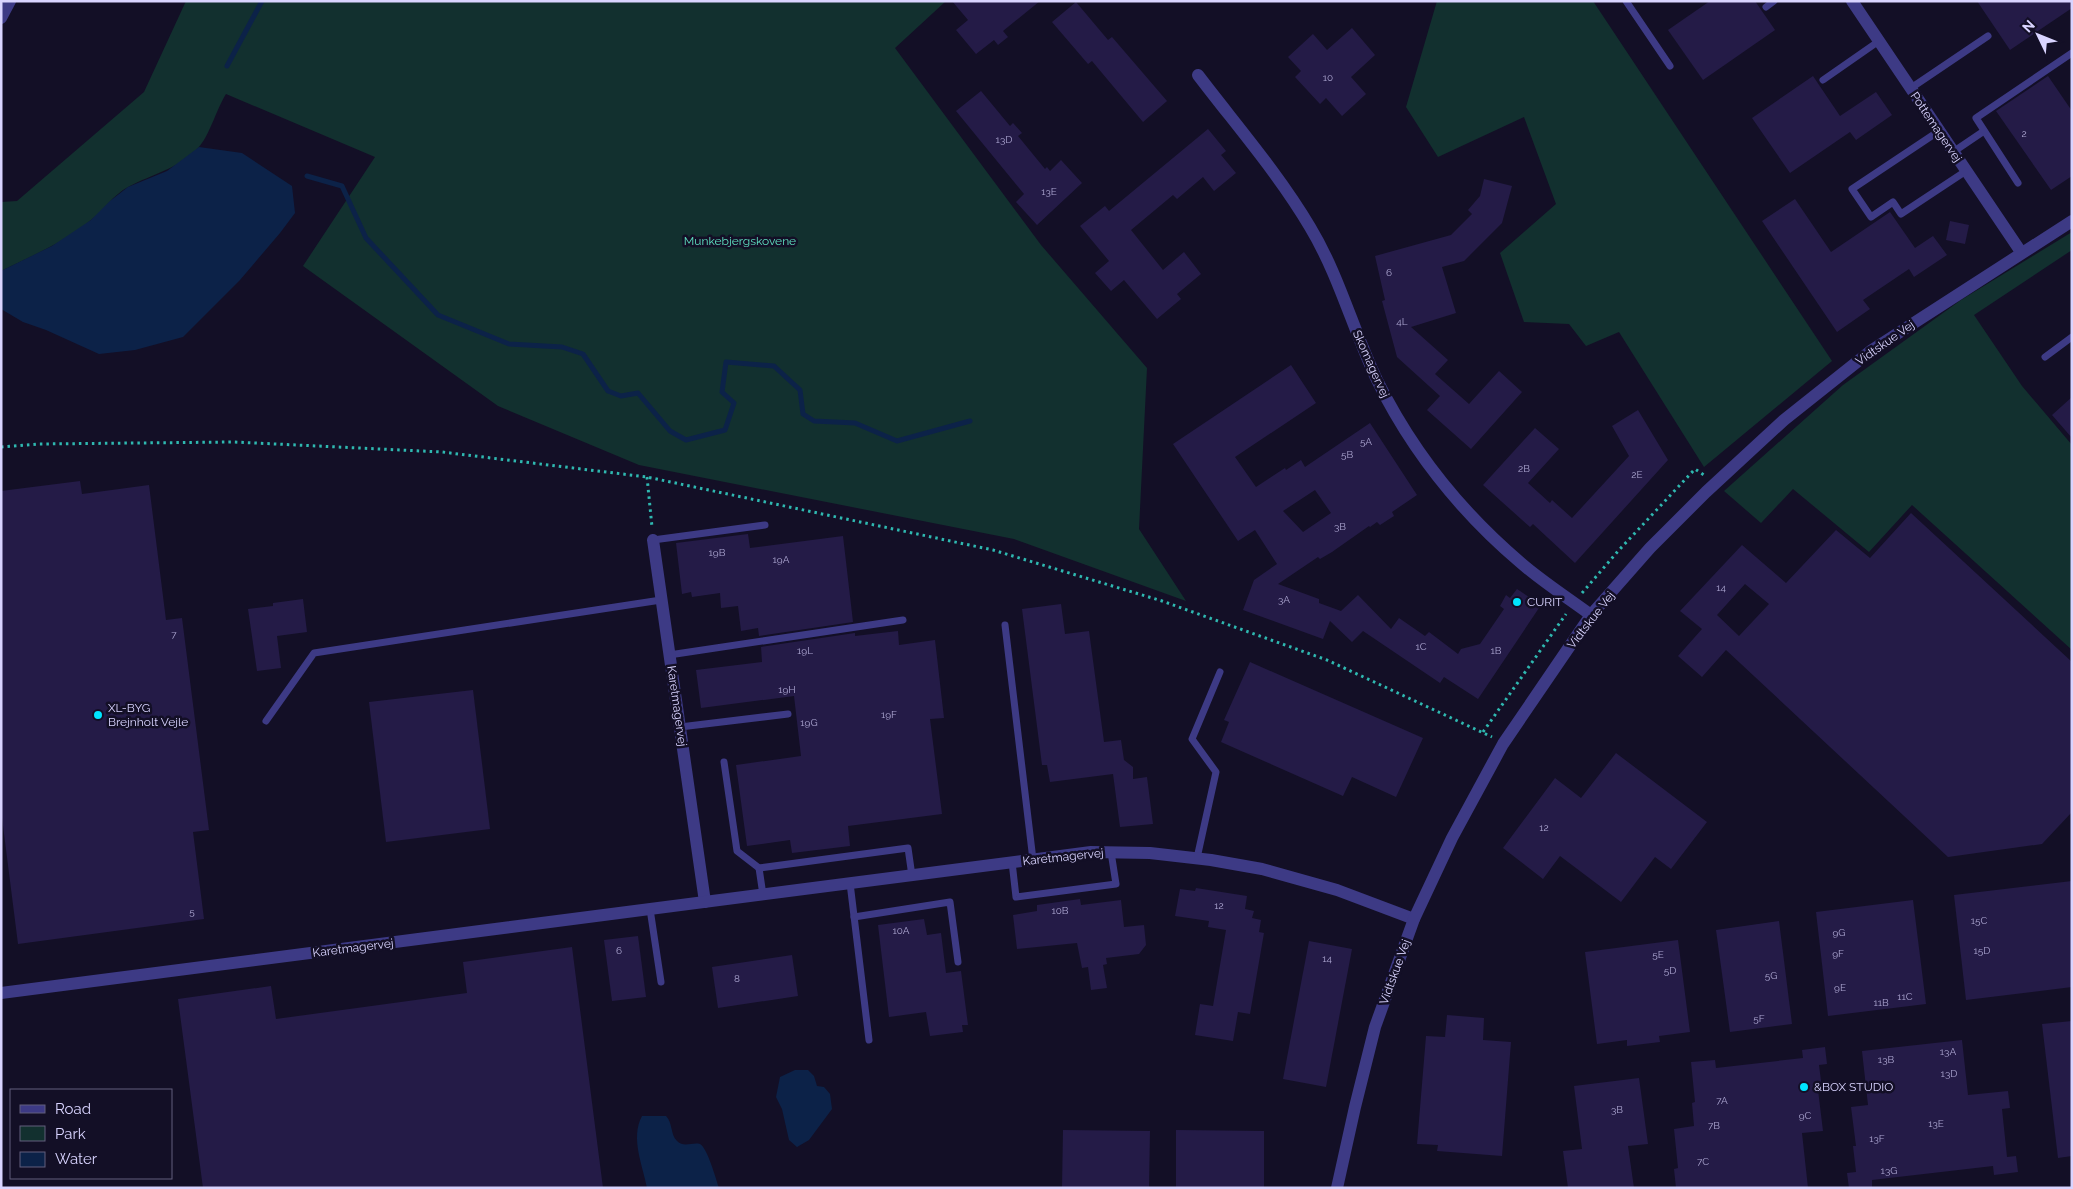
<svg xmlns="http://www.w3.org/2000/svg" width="2073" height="1189" font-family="Raleway,sans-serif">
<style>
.green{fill:#12302f}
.water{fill:#0c2248}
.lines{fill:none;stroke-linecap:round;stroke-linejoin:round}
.stream{stroke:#0c2248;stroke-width:5}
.building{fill:#241b47;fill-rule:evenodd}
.path{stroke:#2fb8b0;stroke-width:3;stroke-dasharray:2.5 4;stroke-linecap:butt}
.service{stroke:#3d3a85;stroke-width:7}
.minor{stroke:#3d3a85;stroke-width:12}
.poi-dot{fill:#00e5ff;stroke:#130f26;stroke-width:2}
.labels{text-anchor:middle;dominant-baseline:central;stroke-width:5;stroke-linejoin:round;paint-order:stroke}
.number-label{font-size:10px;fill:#aca6d1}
.street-label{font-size:12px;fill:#d9d4ff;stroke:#130f26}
.park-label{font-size:12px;fill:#5fe0c0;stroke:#130f26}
.poi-label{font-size:12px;fill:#d9d4ff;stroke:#130f26;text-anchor:start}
</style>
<rect width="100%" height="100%" fill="#130f26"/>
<g class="green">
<path d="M186 1H946L895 48 1041 245 1147 368 1139 529 1186 601 1014 539 639 465 498 406 303 266 375 157 226 94C217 108 209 137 198 148 178 169 152 174 128 187 113 195 104 210 91 220 65 242 32 256 1 271V202L17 201 144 92Z"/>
<path d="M1437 1H1593L1832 361 1704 467 1619 332 1586 346 1569 324 1524 322 1500 253 1556 204 1524 117 1438 157 1406 107Z"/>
<path d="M2072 232V250L1974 315 2022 386 2072 445V650L1912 505 1869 552 1793 489 1761 523 1724 491 1843 385 1961 300Z"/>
</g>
<g class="water">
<path d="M199 147 242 153 292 186 295 213 280 233 240 280 183 337 135 350 99 354 46 330 23 322 1 309V271L52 246 91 220 110 201 128 187 167 171Z"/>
<path d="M795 1070H808L814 1076 817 1086 824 1087 830 1094 832 1109 809 1140 797 1147 789 1140 782 1109 776 1097 780 1077Z"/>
<path d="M642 1116H666C673 1123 670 1134 677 1141 684 1148 692 1142 700 1144 707 1147 716 1179 719 1188H647C643 1166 630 1138 642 1116Z"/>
</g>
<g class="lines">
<g class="stream">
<path d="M227 66 262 1"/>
<path d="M307 176 342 186 366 238 438 315 509 344 562 347 583 354 608 391 621 396 638 393 670 431 686 440 725 430 734 403 722 392 726 362 774 366 800 390 803 414 814 421 855 423 897 441 970 421"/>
</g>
</g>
<g class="building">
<path d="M952 1H1040L1003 31 1008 37 998 45 994 40 976 54 956 30 968 20Z"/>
<path d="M1710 1H1755L1775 30 1703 80 1668 30Z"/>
<path d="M1977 1H2072V8L2010 50Z"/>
<path d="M1076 2 1108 40 1112 37 1167 101 1143 122 1092 61 1088 64 1052 22Z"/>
<path d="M1352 28 1375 55 1351 77 1366 94 1342 116 1326 98 1320 104 1295 77 1301 71 1288 57 1313 34 1327 50Z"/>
<path d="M1813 76 1840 116 1876 92 1892 115 1856 140 1850 132 1790 173 1752 118Z"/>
<path d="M2048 76 2072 111V176L2051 190 1996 111Z"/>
<path d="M981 91 1010 126 1013 123 1022 133 1018 136 1045 169 1047 167 1050 171 1061 160 1082 183 1037 225 1016 202 1024 194 956 111Z"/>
<path d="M1208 129 1226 151 1221 155 1236 173 1214 191 1203 177 1177 199 1173 195 1131 230 1163 270 1184 252 1201 274 1177 294 1181 299 1157 319 1124 280 1111 291 1095 273 1109 261 1080 226 1105 206 1109 211Z"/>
<path d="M1484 179 1512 186 1502 223 1464 261 1442 267 1456 313 1411 327 1448 360 1435 374 1469 404 1499 371 1522 392 1471 449 1427 410 1440 396 1397 357 1382 301 1385 300 1375 256 1451 235 1472 214 1468 210 1480 196Z"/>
<path d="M1795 199 1831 252 1890 212 1915 248 1933 236 1947 255 1914 277 1909 269 1863 300 1870 309 1837 332 1762 221Z"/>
<path d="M1950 221 1969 225 1965 244 1946 240Z"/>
<path d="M1291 365 1316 403 1235 457 1256 487 1285 468 1286 470 1301 460 1305 467 1370 423 1417 495 1392 512 1394 516 1380 525 1377 522 1370 527 1369 526 1332 552 1320 559 1318 557 1278 584 1319 599V603L1341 611 1358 595 1391 629 1399 618 1425 636 1429 632 1458 654 1461 649 1480 644 1504 609 1500 606 1506 595 1510 598 1517 589 1541 605 1478 699 1444 677 1440 683 1363 631 1352 642 1330 621 1323 639 1243 610 1254 580 1277 564 1255 530 1238 541 1173 444ZM1315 490 1331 513 1303 532 1283 511Z"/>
<path d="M2072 397V438L2052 415Z"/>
<path d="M1638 410 1668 460 1575 563 1533 524 1530 527 1483 485 1535 428 1559 449 1528 483 1550 503 1552 500 1572 518 1629 456 1612 426Z"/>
<path d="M80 481 82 494 149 485 166 620 182 618 209 830 193 832 204 919 18 944 1 810V491Z"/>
<path d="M1911 513 2072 662V812L2042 844 1948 857 1726 650 1702 677 1678 656 1702 629 1680 611 1742 545 1786 583 1836 530 1870 558ZM1745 584 1769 604 1739 636 1717 615Z"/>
<path d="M748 534 750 548 843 536 853 622 759 636 758 628 741 631 738 606 721 608 720 593 692 597 691 592 682 594 676 543Z"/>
<path d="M303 599 307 632 277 636 281 668 257 671 248 609 273 606V603Z"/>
<path d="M1061 604 1065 634 1089 631 1104 742 1121 740 1124 760 1133 767V779L1147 777 1153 824 1120 827 1113 774 1050 782 1047 765H1042L1022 609Z"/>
<path d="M898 631 899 645 935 640 944 718 930 719 942 814 848 826 850 846 792 853 790 840 747 846 736 765 801 756 794 696 701 708 696 670 762 662 761 647 855 633V636Z"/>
<path d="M1250 662 1423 738 1396 797 1352 777 1343 796 1221 742 1229 722 1224 720Z"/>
<path d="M473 690 490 829 386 842 369 702Z"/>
<path d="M1616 753 1707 822 1671 869 1655 857 1621 902 1560 856 1543 879 1503 848 1555 778 1581 798Z"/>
<path d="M2072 881V987L1966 1000 1954 895Z"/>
<path d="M1196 888 1247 896 1245 909 1254 911 1252 918 1261 920 1259 932 1264 933 1250 1014 1238 1012 1233 1041 1195 1035 1200 1004 1213 1006 1226 930 1208 927 1209 921 1175 916 1180 889 1195 891Z"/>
<path d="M1080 899 1081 905 1121 900 1124 927 1144 925 1146 945 1139 954 1106 958 1107 964 1103 965 1107 988 1091 990 1088 967 1082 968 1077 943 1017 949 1013 915 1037 911V905Z"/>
<path d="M1913 900 1926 1004 1828 1016 1816 912Z"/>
<path d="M924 919 927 935 941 933 946 973 961 971 968 1025H962L963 1032 930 1036 926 1012 889 1017 878 925Z"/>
<path d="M1779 921 1792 1024 1730 1032 1716 930Z"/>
<path d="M638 936 646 997 612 1001 604 940Z"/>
<path d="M1678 940 1690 1032 1659 1036 1660 1042 1627 1046V1040L1597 1044 1585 952Z"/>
<path d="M1309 941 1352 949 1326 1087 1283 1079Z"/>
<path d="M572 947 603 1188H203L178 999 271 986 276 1019 467 993 463 962Z"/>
<path d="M792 955 798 996 718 1008 712 967Z"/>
<path d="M1447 1015 1484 1018 1483 1040 1511 1042 1502 1156 1437 1151 1438 1145 1417 1144 1426 1036 1445 1037Z"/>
<path d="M2072 1021V1156L2058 1158 2042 1024Z"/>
<path d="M1962 1040 1968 1095 2008 1091 2010 1108 2002 1109 2007 1157 2016 1156 2018 1172 1994 1175 1993 1166 1872 1180V1188H1849L1847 1173 1856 1172 1853 1146H1856L1851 1107 1868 1105 1862 1051Z"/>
<path d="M1825 1047 1827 1064 1819 1065 1822 1089 1818 1090 1823 1131 1802 1133 1808 1188H1676L1674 1169 1678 1168 1674 1129 1694 1126 1692 1103 1695 1102 1691 1062 1715 1060 1716 1068 1803 1058 1802 1050Z"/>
<path d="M1639 1078 1648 1144 1628 1146 1634 1188H1568L1563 1151 1582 1149 1574 1086Z"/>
<path d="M1063 1130 1150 1131 1149 1188H1062Z"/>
<path d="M1176 1130 1264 1131V1188H1176Z"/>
</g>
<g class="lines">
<g class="path">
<path d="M1 447 39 444 234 442 442 452 647 477 993 550 1162 601 1327 660 1492 737"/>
<path d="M647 477 652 527"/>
<path d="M1582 593 1619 550 1695 469 1704 475"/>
<path d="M1483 732 1566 614"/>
</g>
<g class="service">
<path d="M1626 1 1670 66"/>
<path d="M1766 7 1774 1"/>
<path d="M1823 80 1879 41"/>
<path d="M1911 88 1988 36"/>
<path d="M1939 131 1852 189 1871 217 1893 202 1901 214 1966 171"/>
<path d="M1953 152 1984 131"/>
<path d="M2018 183 1976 118 2072 53"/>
<path d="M2045 357 2072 337"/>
<path d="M653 540 765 525"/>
<path d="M1005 625 1033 860"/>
<path d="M669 655 903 620"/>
<path d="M266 721 314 653 661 600"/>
<path d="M680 727 788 714"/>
<path d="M724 762 737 851 759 868"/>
<path d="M1197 858 1216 772 1192 739 1220 672"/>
<path d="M1012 862 1016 897 1116 884 1111 852"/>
<path d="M850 883 869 1040"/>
<path d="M763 895 759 868 908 848 912 876"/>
<path d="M650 909 661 982"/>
<path d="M854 917 950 902 958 962"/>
</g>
<g class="minor">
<path d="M1852 1 2021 252"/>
<path d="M1 18 10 1"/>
<path d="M1198 75C1236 125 1278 173 1310 227 1339 275 1353 330 1377 380 1412 451 1461 512 1521 563 1543 582 1568 598 1591 615"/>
<path d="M653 540 705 902"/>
<path d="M1 993 1091 852 1150 853 1211 860 1262 869 1337 890 1414 919"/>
<path d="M1337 1188 1355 1107 1375 1027 1414 919 1452 838 1503 744 1591 615 1650 548 1706 492 1784 420 1872 350 2072 221"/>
</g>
</g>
<g class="poi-dot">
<circle cx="1517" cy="602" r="5"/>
<circle cx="98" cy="715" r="5"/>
<circle cx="1804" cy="1087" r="5"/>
</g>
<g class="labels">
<g class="number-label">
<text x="1328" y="77">10</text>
<text x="2024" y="133">2</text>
<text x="1004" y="139">13D</text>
<text x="1049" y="191">13E</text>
<text x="1389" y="272">6</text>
<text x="1402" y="321">4L</text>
<text x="1366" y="441">5A</text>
<text x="1347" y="454">5B</text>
<text x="1524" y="468">2B</text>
<text x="1637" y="474">2E</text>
<text x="1340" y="526">3B</text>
<text x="717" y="552">19B</text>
<text x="781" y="559">19A</text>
<text x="1721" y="587">14</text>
<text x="1284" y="599">3A</text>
<text x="174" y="634">7</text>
<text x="1421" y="646">1C</text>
<text x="805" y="650">19L</text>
<text x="1496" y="650">1B</text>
<text x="787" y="689">19H</text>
<text x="889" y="714">19F</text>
<text x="809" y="722">19G</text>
<text x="1544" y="827">12</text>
<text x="1219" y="905">12</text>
<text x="1060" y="910">10B</text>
<text x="192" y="911">5</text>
<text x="1979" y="920">15C</text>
<text x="901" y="930">10A</text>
<text x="1839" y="932">9G</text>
<text x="619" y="950">6</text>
<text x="1982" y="950">15D</text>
<text x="1838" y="953">9F</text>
<text x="1658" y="954">5E</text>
<text x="1327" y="958">14</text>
<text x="1670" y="970">5D</text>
<text x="1771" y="975">5G</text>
<text x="737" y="978">8</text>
<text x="1840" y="987">9E</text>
<text x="1905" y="996">11C</text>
<text x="1881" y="1002">11B</text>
<text x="1759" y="1018">5F</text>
<text x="1948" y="1051">13A</text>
<text x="1886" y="1059">13B</text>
<text x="1949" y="1073">13D</text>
<text x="1722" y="1100">7A</text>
<text x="1617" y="1109">3B</text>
<text x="1805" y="1115">9C</text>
<text x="1936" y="1123">13E</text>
<text x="1714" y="1125">7B</text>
<text x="1877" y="1138">13F</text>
<text x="1703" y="1161">7C</text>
<text x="1889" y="1170">13G</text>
</g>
<g class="street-label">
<text transform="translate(1936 127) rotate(56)">Pottemagervej</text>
<text transform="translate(1885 343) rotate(-35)">Vidtskue Vej</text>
<text transform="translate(1371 364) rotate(66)">Skomagervej</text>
<text transform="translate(1591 620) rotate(-52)">Vidtskue Vej</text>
<text transform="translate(677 706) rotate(82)">Karetmagervej</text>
<text transform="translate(1063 857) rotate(-6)">Karetmagervej</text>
<text transform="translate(353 948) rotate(-7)">Karetmagervej</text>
<text transform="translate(1395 972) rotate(-70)">Vidtskue Vej</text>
</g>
<g class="park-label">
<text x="740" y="241">Munkebjergskovene</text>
</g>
<g class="poi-label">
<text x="1527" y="602">CURIT</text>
<text x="108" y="708">XL-BYG<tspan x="108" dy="14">Brejnholt Vejle</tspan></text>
<text x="1814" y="1087">&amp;BOX STUDIO</text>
</g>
</g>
<rect width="2073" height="1189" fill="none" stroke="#d9d4ff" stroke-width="5"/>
<rect x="10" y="1089" width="162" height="90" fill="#130f26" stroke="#625e7d"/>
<rect x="20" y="1105" width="25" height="8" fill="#3d3a85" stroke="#625e7d"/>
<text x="55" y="1114" font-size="15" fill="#d9d4ff">Road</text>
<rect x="20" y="1126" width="25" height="15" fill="#12302f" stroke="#625e7d"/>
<text x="55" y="1139" font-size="15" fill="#d9d4ff">Park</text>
<rect x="20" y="1152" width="25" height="15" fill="#0c2248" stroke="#625e7d"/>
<text x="55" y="1164" font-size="15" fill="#d9d4ff">Water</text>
<g transform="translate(2038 35) rotate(313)" stroke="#130f26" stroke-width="4" paint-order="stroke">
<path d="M0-4L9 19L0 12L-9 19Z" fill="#d9d4ff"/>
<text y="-8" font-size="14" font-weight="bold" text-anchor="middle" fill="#d9d4ff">N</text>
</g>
</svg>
